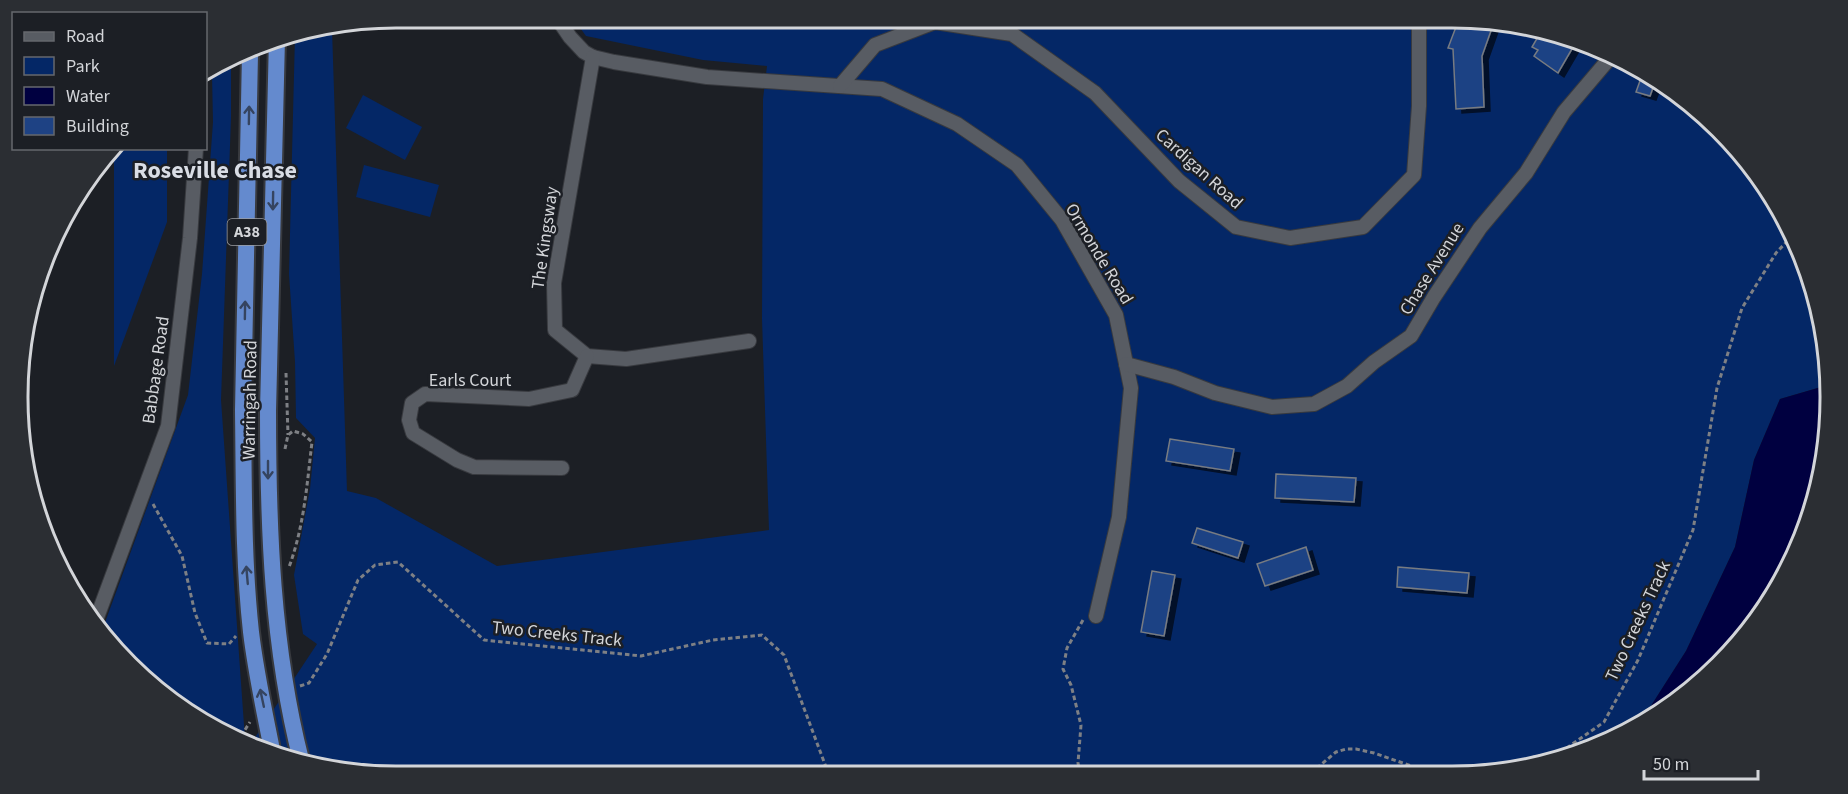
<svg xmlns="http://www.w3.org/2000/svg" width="1848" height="794" font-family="'Source Sans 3',sans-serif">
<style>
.green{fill:#042766}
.water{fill:#000040}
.building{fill:#1e4284;stroke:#777b82;stroke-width:1.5;filter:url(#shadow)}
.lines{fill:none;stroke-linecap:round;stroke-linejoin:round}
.minor-casing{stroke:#383a3f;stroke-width:16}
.trunk-casing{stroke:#383a3f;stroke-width:20}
.path{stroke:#7e8085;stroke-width:3;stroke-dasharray:4.5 3;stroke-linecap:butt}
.minor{stroke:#585c63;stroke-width:14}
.trunk{stroke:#648ace;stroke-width:16}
.trunk-bridge-casing{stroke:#383a3f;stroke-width:20;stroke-linecap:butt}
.trunk-bridge{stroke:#648ace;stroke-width:16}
.oneway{stroke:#354460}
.labels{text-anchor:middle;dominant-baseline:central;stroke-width:5;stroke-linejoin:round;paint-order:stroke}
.shield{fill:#1c1f25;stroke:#9c9ea3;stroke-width:1.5}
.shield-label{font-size:16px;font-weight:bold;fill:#d3d5d9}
.street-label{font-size:18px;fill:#d3d5d9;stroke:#1c1f25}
.district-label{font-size:24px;font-weight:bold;fill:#d9dde5;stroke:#1c1f25}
.rim{fill:none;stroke:#d3d5d9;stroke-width:3}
</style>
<defs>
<filter id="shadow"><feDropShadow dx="6" dy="4" stdDeviation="0" flood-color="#0009"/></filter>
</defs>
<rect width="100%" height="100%" fill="#1c1f25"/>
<g class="green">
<path d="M573 18H1451L1573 38 1701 112 1791 230 1829 373 1828 385 1780 399 1754 460 1735 547 1686 651 1649 709 1633 726 1596 747 1501 773 397 776 275 756 252 742 317 644 303 634 294 575 310 489 315 438 296 418 295 362 289 274 295 35 332 29 347 491 376 498 497 566 769 530 762 319 763 99 767 66 703 60 586 36Z"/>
<path d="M231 63V117L221 400 245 739 147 682 103 628 188 395 202 274 213 122 212 75Z"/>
<path d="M363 95 422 127 405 160 346 128Z"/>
<path d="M117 149H167V222L114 366V153Z"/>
<path d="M364 165 439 185 430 217 356 197Z"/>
</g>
<path class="water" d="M1828 385 1810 519 1766 608 1682 697 1633 726 1649 709 1686 651 1735 547 1754 460 1780 399Z"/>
<g class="building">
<path d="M1459 19 1493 25 1482 56 1484 107 1456 109 1453 49 1448 48Z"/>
<path d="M1549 34 1567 37 1576 42 1558 73 1534 56 1538 50 1532 47 1539 35 1546 39Z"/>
<path d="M1641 78 1654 85 1650 96 1636 92Z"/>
<path d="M1170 439 1234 449 1230 471 1166 461Z"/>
<path d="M1276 474 1356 478 1354 502 1275 498Z"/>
<path d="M1197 528 1243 542 1238 558 1192 543Z"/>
<path d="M1306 547 1313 570 1265 586 1257 564Z"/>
<path d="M1398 567 1469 573 1467 593 1397 587Z"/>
<path d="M1152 571 1175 575 1164 636 1141 632Z"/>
</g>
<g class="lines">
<defs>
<g id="minor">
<path d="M557 18 570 37 584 52 593 57 614 62 707 77 882 89 957 124 1017 165 1062 220 1116 315 1131 388 1119 517 1096 616"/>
<path d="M593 57 554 283 555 330 587 356 626 359 749 341"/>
<path d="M840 86 875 45 935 22 1012 34 1095 93 1179 181 1236 227 1290 238 1363 227 1414 175 1419 106V18"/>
<path d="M1126 364 1174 377 1215 393 1272 407 1314 404 1347 386 1374 362 1411 336 1434 297 1480 228 1526 173 1564 112 1609 59"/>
<path d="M562 468 474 467 457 460 413 433 409 420 412 403 425 394 529 399 572 390 587 356"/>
<path d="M96 620 168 426 190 238 196 148"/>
</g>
<g id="trunk">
<path d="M243 411 250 53"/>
<path d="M268 411 277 38"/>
</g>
</defs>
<use href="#minor" class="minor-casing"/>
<use href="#trunk" class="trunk-casing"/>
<g class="path">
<path d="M286 373 288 435"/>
<path d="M285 449 288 435 293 431 303 434 312 442C307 484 304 527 289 567"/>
<path d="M153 504 182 556 195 613 207 643 229 644 236 636"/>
<path d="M300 686 309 683 327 654 358 580 375 565 398 562 484 640 641 656 713 640 762 635 784 655 829 775"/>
<path d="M241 736 250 722"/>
<path d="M1311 773 1336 752 1346 749H1356L1374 753 1420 769 1513 765 1534 757 1561 752 1604 722 1638 660 1693 530 1717 388 1742 308 1776 253 1793 235"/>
<path d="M1080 774 1078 763 1081 725 1071 685 1063 669 1067 648 1083 620"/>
</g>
<use href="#minor" class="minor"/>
<use href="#trunk" class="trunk"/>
<defs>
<g id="trunk-bridge">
<path d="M243 411C244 485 243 559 251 632 256 674 265 714 273 755"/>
<path d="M268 411C268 528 272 646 301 760"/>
</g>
</defs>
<use href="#trunk-bridge" class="trunk-bridge-casing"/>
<use href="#trunk-bridge" class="trunk-bridge"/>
</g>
<defs><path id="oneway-shaft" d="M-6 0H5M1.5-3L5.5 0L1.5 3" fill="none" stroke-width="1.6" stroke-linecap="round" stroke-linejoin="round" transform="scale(1.5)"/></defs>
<g class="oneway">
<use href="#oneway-shaft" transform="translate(249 115) rotate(-89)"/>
<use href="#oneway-shaft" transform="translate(273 201) rotate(91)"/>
<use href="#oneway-shaft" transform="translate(245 310) rotate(-89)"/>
<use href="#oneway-shaft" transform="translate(268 470) rotate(90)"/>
<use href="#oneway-shaft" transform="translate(247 575) rotate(-95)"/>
<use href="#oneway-shaft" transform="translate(262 698) rotate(-102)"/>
</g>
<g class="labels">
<rect class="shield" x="227.5" y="219" width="39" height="26" rx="4.5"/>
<g class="shield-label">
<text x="247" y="232">A38</text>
</g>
<g class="street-label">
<text transform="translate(1199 169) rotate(42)">Cardigan Road</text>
<text transform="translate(545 238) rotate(-82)">The Kingsway</text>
<text transform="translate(1099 254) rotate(59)">Ormonde Road</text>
<text transform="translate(1432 269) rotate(-58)">Chase Avenue</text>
<text transform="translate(156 370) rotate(-82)">Babbage Road</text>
<text x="470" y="380">Earls Court</text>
<text transform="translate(250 400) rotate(-89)">Warringah Road</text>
<text transform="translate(1638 621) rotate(-65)">Two Creeks Track</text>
<text transform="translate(557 634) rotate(6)">Two Creeks Track</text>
</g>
<g class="district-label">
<text x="215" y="170">Roseville Chase</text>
</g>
</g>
<path d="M0 0H1848V794H0ZM396 28H1452A368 368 0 0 1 1820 396V398A368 368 0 0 1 1452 766H396A368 368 0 0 1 28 398V396A368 368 0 0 1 396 28Z" fill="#2b2e33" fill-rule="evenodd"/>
<path class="rim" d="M396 28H1452A368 368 0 0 1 1820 396V398A368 368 0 0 1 1452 766H396A368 368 0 0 1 28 398V396A368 368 0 0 1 396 28Z"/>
<rect x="12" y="12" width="195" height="138" fill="#1c1f25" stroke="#65686d" stroke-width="1.5"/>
<rect x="24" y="32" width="30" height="9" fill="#585c63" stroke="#65686d" stroke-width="1.5"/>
<text x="66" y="42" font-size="18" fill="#d3d5d9">Road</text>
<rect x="24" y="57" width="30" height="18" fill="#042766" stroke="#65686d" stroke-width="1.5"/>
<text x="66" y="72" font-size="18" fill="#d3d5d9">Park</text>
<rect x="24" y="87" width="30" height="18" fill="#000040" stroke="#65686d" stroke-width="1.5"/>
<text x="66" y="102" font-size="18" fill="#d3d5d9">Water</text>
<rect x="24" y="117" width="30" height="18" fill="#1e4284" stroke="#65686d" stroke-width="1.5"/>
<text x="66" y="132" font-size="18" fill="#d3d5d9">Building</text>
<path d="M1644 770v9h114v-9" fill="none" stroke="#d3d5d9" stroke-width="3"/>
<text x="1653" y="770" font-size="18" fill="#d3d5d9" stroke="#1c1f25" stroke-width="4.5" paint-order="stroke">50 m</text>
</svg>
